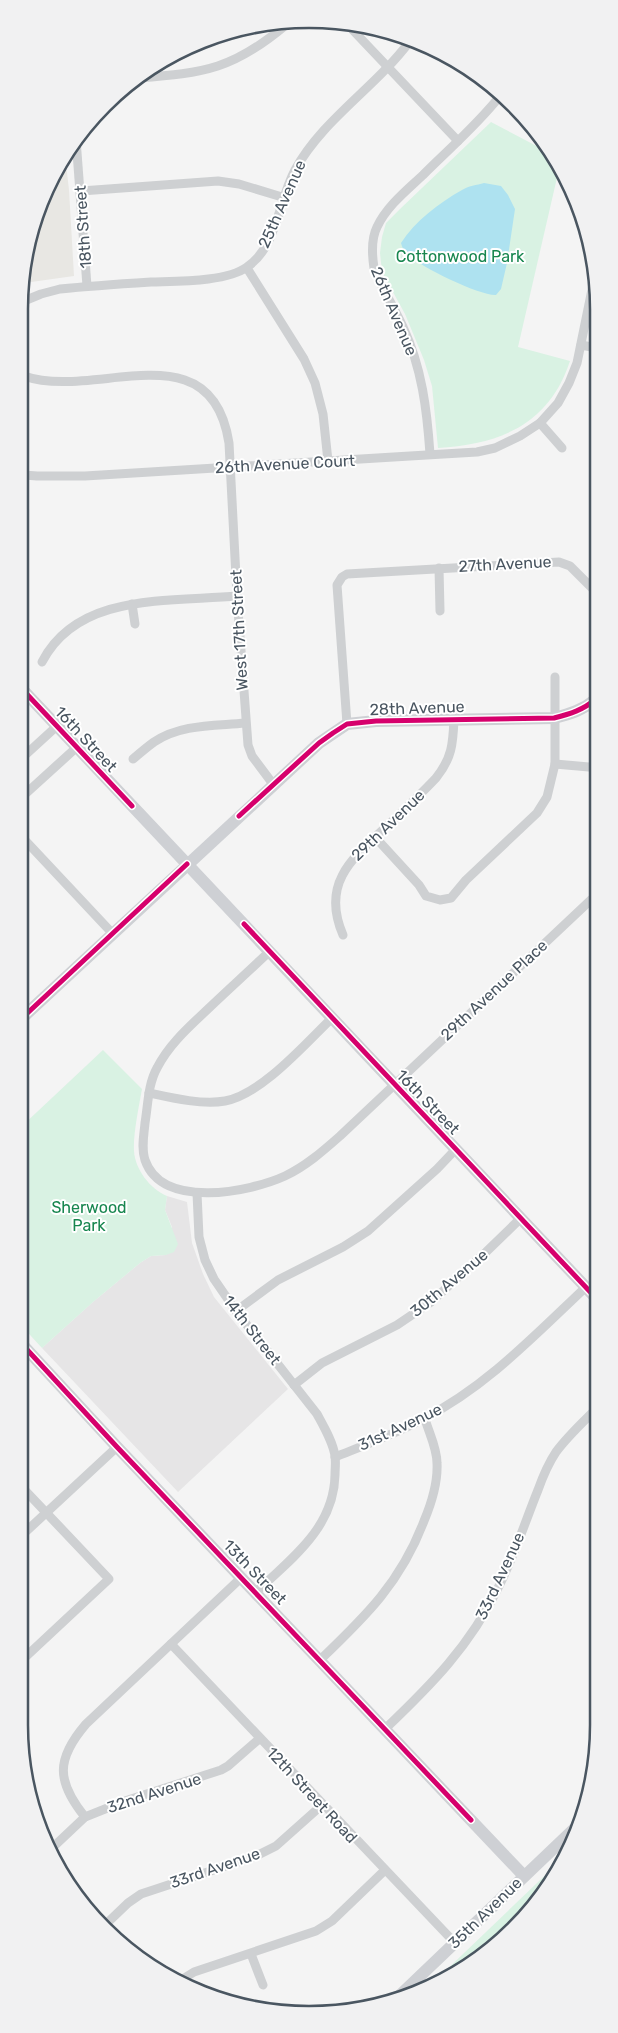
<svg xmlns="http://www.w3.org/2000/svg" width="618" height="2033" font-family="Rubik,sans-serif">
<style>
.commercial{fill:#e8e7e3}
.education{fill:#e6e5e6}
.green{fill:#d9f2e3}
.water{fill:#aee2f0}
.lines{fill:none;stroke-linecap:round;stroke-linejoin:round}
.street{stroke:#ced0d2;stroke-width:9}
.secondary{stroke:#ced0d4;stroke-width:12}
.cycleway-casing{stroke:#fff;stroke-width:8}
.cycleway{stroke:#d6006c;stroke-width:5}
.labels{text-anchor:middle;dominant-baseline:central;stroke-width:4;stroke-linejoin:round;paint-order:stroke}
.street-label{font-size:16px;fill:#4a5661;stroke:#fff}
.park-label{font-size:16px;fill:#17864f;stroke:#fff}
.rim{fill:none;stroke:#4a5661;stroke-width:2.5}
</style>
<rect width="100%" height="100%" fill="#f4f4f4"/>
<path class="commercial" d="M65 155 69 190 74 276 24 283V252Z"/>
<path class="education" d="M167 1196 187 1202 192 1243 203 1274 214 1297 288 1389 178 1492 42 1348 93 1302 140 1263 151 1256 166 1255 172 1227 165 1210Z"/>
<g class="green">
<path d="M491 122 548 152 559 169 518 347 570 361C549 425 500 444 438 448L432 386 424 360 405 314 382 272 380 253 382 237 386 223 400 209Z"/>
<path d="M103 1050 142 1089C139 1106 133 1134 134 1151 135 1169 150 1189 167 1196L165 1210 178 1244 174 1252 166 1255 151 1256 140 1263 93 1302 42 1348 20 1324 21 1127Z"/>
<path d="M561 1860 550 1885 485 1954 439 1977Z"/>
</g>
<path class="water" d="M484 183 501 186 508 195 515 209 507 263 501 289 496 295C480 296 418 266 406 253 404 251 402 247 401 243 415 221 439 203 462 190 468 186 477 185 484 183Z"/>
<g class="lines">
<g class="street">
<path d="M347 24 458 141"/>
<path d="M138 78C205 73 234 69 287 24"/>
<path d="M76 139 87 286"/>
<path d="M81 191 218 181 239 184 282 197"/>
<path d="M247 268 304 359 315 383 323 414 328 461"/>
<path d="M24 301 41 294 60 289C90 286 120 284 151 282 176 281 227 282 247 267 278 246 278 201 295 170 323 119 375 88 410 41"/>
<path d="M581 345 597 348"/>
<path d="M24 376C95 401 211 327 229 443L237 596 248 745 252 756 273 784"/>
<path d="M540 423 562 448"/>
<path d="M430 454C427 410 422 368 403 327 394 307 382 289 374 268 372 255 371 239 377 227 387 206 406 191 423 175 449 149 477 125 500 96"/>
<path d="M24 475 37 476H85L410 456 477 452 495 448 520 436 540 423 558 403 569 383 577 363 596 270"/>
<path d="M439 568 440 611"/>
<path d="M132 604 135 624"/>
<path d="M42 662C78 592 170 602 237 596"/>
<path d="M347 724 337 585 342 577 347 574 559 562 570 566 596 592"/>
<path d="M22 758 57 726"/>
<path d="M133 759C140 753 147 747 154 742 181 724 214 726 245 723"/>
<path d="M555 764 589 767"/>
<path d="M22 797 77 747"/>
<path d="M22 837 113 934"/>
<path d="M375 837 419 885 426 896 440 900 451 898 466 880 537 813 547 797 555 764V677"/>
<path d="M343 935C321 884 351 859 386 827 403 811 420 795 436 778 452 758 453 744 454 719"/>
<path d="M270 951C250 970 229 989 209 1008 190 1026 169 1044 157 1068 148 1084 148 1105 145 1123 144 1135 141 1148 145 1160 162 1210 250 1192 285 1176 306 1166 323 1151 340 1136L595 896"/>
<path d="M149 1093C172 1098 202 1105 225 1101 262 1094 305 1044 332 1018"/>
<path d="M197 1193 199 1237 205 1260 214 1279 236 1311 317 1414C324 1427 333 1442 335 1456 336 1462 335 1469 335 1475 334 1528 291 1559 256 1592"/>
<path d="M236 1311 278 1280 343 1247 368 1231 437 1169 456 1149"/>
<path d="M294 1385 322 1363 397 1325 431 1302 486 1252 521 1218"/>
<path d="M335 1457C365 1445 395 1434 423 1419 486 1387 535 1335 586 1287"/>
<path d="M19 1538 117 1447"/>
<path d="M171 1644 455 1943"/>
<path d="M320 1660C366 1616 401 1582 424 1521 432 1502 438 1483 437 1463 437 1448 429 1433 425 1419"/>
<path d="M19 1663 109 1579 20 1485"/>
<path d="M385 1729C431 1685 470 1646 498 1588 514 1557 525 1522 538 1490 543 1476 548 1464 556 1452 567 1437 581 1424 594 1411"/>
<path d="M85 1817C56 1781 56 1759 86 1724L242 1577"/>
<path d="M50 1850 85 1817 125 1801 221 1770 228 1766 259 1739"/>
<path d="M104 1926 128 1903 141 1894 256 1856 276 1846 322 1805"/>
<path d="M251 1954 263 1985"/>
<path d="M178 1982 194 1972 316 1931 332 1921 384 1871"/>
</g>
<g class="secondary">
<path d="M23 690 595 1297"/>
<path d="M21 1019 319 743 347 724 376 721 554 718C570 714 583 710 596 699"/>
<path d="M20 1342 117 1447 524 1876"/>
<path d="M397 1998 574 1829"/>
</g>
<defs>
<g id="cycleway">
<path d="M23 690 132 806"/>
<path d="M239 816 319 743 333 733 347 724 376 721 554 718C570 714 583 710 596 699"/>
<path d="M244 924 595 1297"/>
<path d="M21 1019 187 864"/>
<path d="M20 1342 117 1447 471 1820"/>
</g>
</defs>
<use href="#cycleway" class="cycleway-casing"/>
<use href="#cycleway" class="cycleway"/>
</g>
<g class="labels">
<g class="street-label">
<text transform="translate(282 204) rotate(-66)">25th Avenue</text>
<text transform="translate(83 227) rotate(-94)">18th Street</text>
<text transform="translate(394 311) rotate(67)">26th Avenue</text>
<text transform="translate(285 464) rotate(-3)">26th Avenue Court</text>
<text transform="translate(505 564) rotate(-3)">27th Avenue</text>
<text transform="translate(239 630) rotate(-93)">West 17th Street</text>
<text transform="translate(417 708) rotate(-2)">28th Avenue</text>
<text transform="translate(86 739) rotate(47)">16th Street</text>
<text transform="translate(388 825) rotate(-44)">29th Avenue</text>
<text transform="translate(494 990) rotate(-43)">29th Avenue Place</text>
<text transform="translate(428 1102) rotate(46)">16th Street</text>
<text transform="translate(449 1283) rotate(-40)">30th Avenue</text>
<text transform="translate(252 1330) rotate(52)">14th Street</text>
<text transform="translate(400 1427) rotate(-25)">31st Avenue</text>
<text transform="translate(255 1572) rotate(46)">13th Street</text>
<text transform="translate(500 1576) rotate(-65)">33rd Avenue</text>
<text transform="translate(154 1793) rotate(-18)">32nd Avenue</text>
<text transform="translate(312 1795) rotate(47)">12th Street Road</text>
<text transform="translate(215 1868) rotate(-19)">33rd Avenue</text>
<text transform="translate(485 1913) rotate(-44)">35th Avenue</text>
</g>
<g class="park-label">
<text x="460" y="256">Cottonwood Park</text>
<text x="89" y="1207">Sherwood<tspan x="89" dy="18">Park</tspan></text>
</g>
</g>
<path d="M0 0H618V2033H0ZM309 28H309A281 281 0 0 1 590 309V1725A281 281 0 0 1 309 2006H309A281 281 0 0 1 28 1725V309A281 281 0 0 1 309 28Z" fill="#f1f1f2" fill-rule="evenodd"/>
<path class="rim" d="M309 28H309A281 281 0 0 1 590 309V1725A281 281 0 0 1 309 2006H309A281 281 0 0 1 28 1725V309A281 281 0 0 1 309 28Z"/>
</svg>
